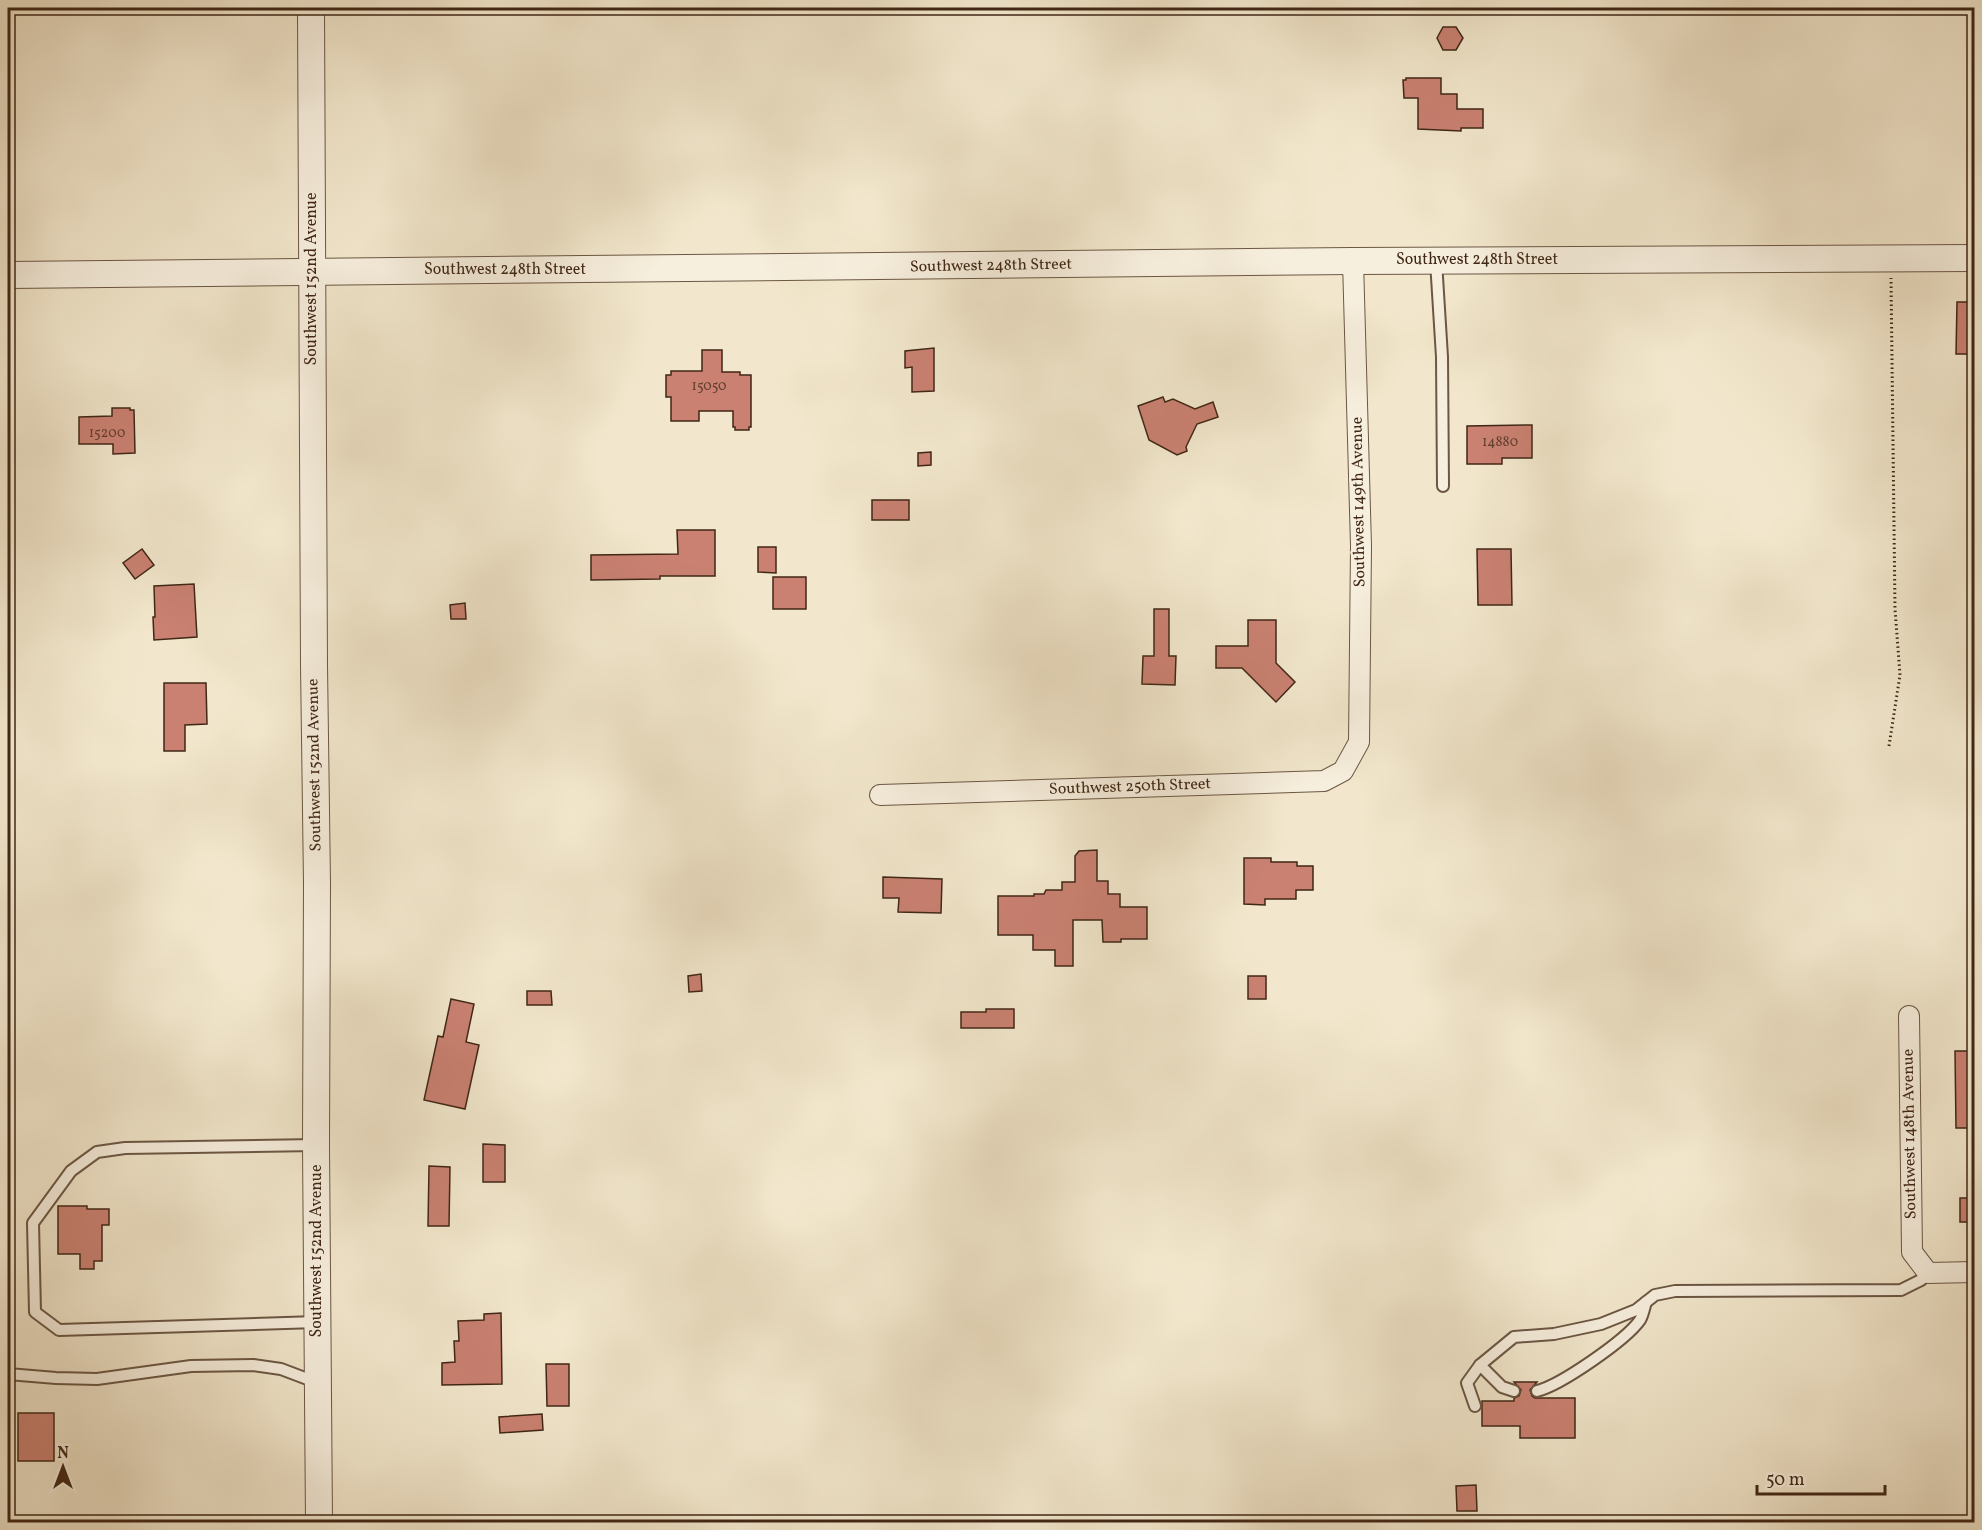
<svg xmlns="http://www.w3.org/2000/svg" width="1982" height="1530" font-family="Vollkorn,serif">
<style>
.building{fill:#ca8172;stroke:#402716;stroke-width:1.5}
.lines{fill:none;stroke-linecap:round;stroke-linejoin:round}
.service-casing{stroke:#6c5744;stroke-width:14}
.minor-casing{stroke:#6c5744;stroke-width:22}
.tertiary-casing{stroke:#6c5744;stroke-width:28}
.path{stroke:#402716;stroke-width:3;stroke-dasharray:1.5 3;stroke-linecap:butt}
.service{stroke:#f7efde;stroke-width:10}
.minor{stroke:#f7efde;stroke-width:20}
.tertiary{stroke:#f7efde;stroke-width:26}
.labels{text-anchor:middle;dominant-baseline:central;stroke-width:4.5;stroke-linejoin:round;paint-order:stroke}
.number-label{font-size:14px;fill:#623e2d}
.street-label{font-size:16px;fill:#402716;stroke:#f7efde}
</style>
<rect width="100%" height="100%" fill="#f2e7cc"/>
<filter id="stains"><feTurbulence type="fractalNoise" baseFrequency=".00333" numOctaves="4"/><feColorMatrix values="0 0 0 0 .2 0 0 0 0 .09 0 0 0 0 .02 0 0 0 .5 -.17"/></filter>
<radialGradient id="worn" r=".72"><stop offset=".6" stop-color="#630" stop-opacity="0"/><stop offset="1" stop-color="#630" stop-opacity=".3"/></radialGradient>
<g class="building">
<path d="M1443 27H1456L1463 38 1456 50H1443L1437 38Z"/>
<path d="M1406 78H1441V94H1457V109H1483V128H1461V131L1418 129V98H1404L1403 80H1406Z"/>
<path d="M1957 302H1974V354H1956Z"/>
<path d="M934 348V391L912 392V367L905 368V351Z"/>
<path d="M702 350H722V372H740V375H751V427H749V430H735V427H733V411H699V421H671V397H666V375H671V371H702Z"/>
<path d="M1163 397 1165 402 1173 399 1195 409 1213 402 1218 417 1197 424 1186 447 1187 451 1177 455 1149 440 1138 406Z"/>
<path d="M112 408H130V410H134L135 453 113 454V444H79V417L112 416Z"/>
<path d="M1532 425V458H1502V464H1467V426Z"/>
<path d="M931 452V465L918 466V453Z"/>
<rect x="872" y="500" width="37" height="20"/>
<path d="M677 530H715V576H660V579L591 580V555L678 554Z"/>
<path d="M758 547H776V573L758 572Z"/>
<path d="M142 549 154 565 135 579 123 563Z"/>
<path d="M1477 549H1511L1512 605H1478Z"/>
<rect x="773" y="577" width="33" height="32"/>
<path d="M194 584 197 637 154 640 153 617H155L154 586Z"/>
<path d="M465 603 466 619H451L450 605Z"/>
<path d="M1154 609H1169V656H1176L1175 685 1142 684 1143 656H1154Z"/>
<path d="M1248 620H1276V663L1295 682 1276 702 1242 668H1216V646H1248Z"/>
<path d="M164 683H206L207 724 185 725V751H164Z"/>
<path d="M1097 850V881H1108V894H1120V907H1147V939H1121V942H1103L1102 920H1073V966H1055V950H1033V935H998V896H1034V894H1044L1046 890H1062V882H1075V856L1079 851Z"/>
<path d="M1244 858H1271V862H1297V866H1313V890H1296V899H1265V905L1244 904Z"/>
<path d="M883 877 942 879 941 913 898 912 899 898H883Z"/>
<path d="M701 974 702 991 689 992 688 976Z"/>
<rect x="1248" y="976" width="18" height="23"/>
<path d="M527 991H551L552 1005H527Z"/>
<path d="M451 999 474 1004 466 1042 479 1045 465 1109 424 1100 438 1036 443 1037Z"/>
<path d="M986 1009H1014V1028H961V1012H986Z"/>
<path d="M1955 1051H1974V1128H1956Z"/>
<path d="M483 1144 505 1145V1182H483Z"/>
<path d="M429 1166 450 1167 449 1226H428Z"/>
<rect x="1960" y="1198" width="14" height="24"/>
<path d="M58 1206H87V1209H109V1225H102V1261H94V1269H80V1254H58Z"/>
<path d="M501 1313 502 1384 442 1385V1363L455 1362 454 1341H459L458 1321 484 1320V1314Z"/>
<path d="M546 1364H569V1406H547Z"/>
<path d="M1514 1382H1537L1530 1390 1532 1396 1535 1398H1575V1438H1520V1426H1482V1401H1514V1398L1519 1396 1521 1390Z"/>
<rect x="18" y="1413" width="36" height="48"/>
<path d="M542 1414 543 1430 500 1433 499 1417Z"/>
<path d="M1476 1485 1477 1511H1457L1456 1486Z"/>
</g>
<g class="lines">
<defs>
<g id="service">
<path d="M1436 261 1442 357 1443 486"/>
<path d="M316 1145 125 1148 97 1152 71 1171 33 1223 35 1312 59 1330 317 1322"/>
<path d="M1480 1365 1502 1387 1514 1391"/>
<path d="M8 1374 56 1378 97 1379 191 1366 253 1365 281 1369 318 1383"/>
<path d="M1537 1391C1561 1385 1626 1340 1640 1320 1643 1315 1644 1308 1646 1302"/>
<path d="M1475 1406 1467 1383 1480 1365 1514 1337 1554 1334 1601 1324 1636 1310 1655 1295 1675 1291 1901 1290 1921 1280 1928 1273"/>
</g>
<g id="minor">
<path d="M880 795 1324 781 1343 771 1359 742 1361 546 1353 261"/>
<path d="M1909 1016 1912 1252 1928 1273 1974 1272"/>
</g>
<g id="tertiary">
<path d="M311 8 314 665 317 883 316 1145 319 1522"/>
<path d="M8 275 1353 261 1974 258"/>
</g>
</defs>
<use href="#service" class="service-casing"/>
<use href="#minor" class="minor-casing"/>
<use href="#tertiary" class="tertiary-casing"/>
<path class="path" d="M1889 746 1900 675 1895 609 1891 278"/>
<use href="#service" class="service"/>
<use href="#minor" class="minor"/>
<use href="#tertiary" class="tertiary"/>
</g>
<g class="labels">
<g class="number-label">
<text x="709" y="386">15050</text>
<text x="107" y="433">15200</text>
<text x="1500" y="442">14880</text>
</g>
<g class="street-label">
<text x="1477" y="260">Southwest 248th Street</text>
<text transform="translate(991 266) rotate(-1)">Southwest 248th Street</text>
<text x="505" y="270">Southwest 248th Street</text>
<text transform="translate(312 279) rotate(-90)">Southwest 152nd Avenue</text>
<text transform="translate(1359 502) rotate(-91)">Southwest 149th Avenue</text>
<text transform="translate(315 765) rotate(-91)">Southwest 152nd Avenue</text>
<text transform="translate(1130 787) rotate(-2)">Southwest 250th Street</text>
<text transform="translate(1910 1134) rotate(-91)">Southwest 148th Avenue</text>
<text transform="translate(317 1251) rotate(-90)">Southwest 152nd Avenue</text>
</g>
</g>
<rect width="1982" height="1530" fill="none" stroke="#f2e7cc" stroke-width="30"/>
<rect x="9" y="9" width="1964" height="1512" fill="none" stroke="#402716" stroke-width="3"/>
<rect x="15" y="15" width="1952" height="1500" fill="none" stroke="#402716" stroke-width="1.5"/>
<g transform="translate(63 1467)" stroke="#f7efde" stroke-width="4.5" paint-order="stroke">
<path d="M0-4.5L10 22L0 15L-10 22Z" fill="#402716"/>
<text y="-9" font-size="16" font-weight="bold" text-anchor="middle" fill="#402716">N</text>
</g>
<path d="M1757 1485v9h128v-9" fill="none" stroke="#402716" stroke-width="3"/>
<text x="1766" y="1485" font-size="18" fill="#402716" stroke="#f7efde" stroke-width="4.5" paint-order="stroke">50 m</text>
<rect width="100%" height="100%" filter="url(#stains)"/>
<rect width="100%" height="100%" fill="url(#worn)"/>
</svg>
